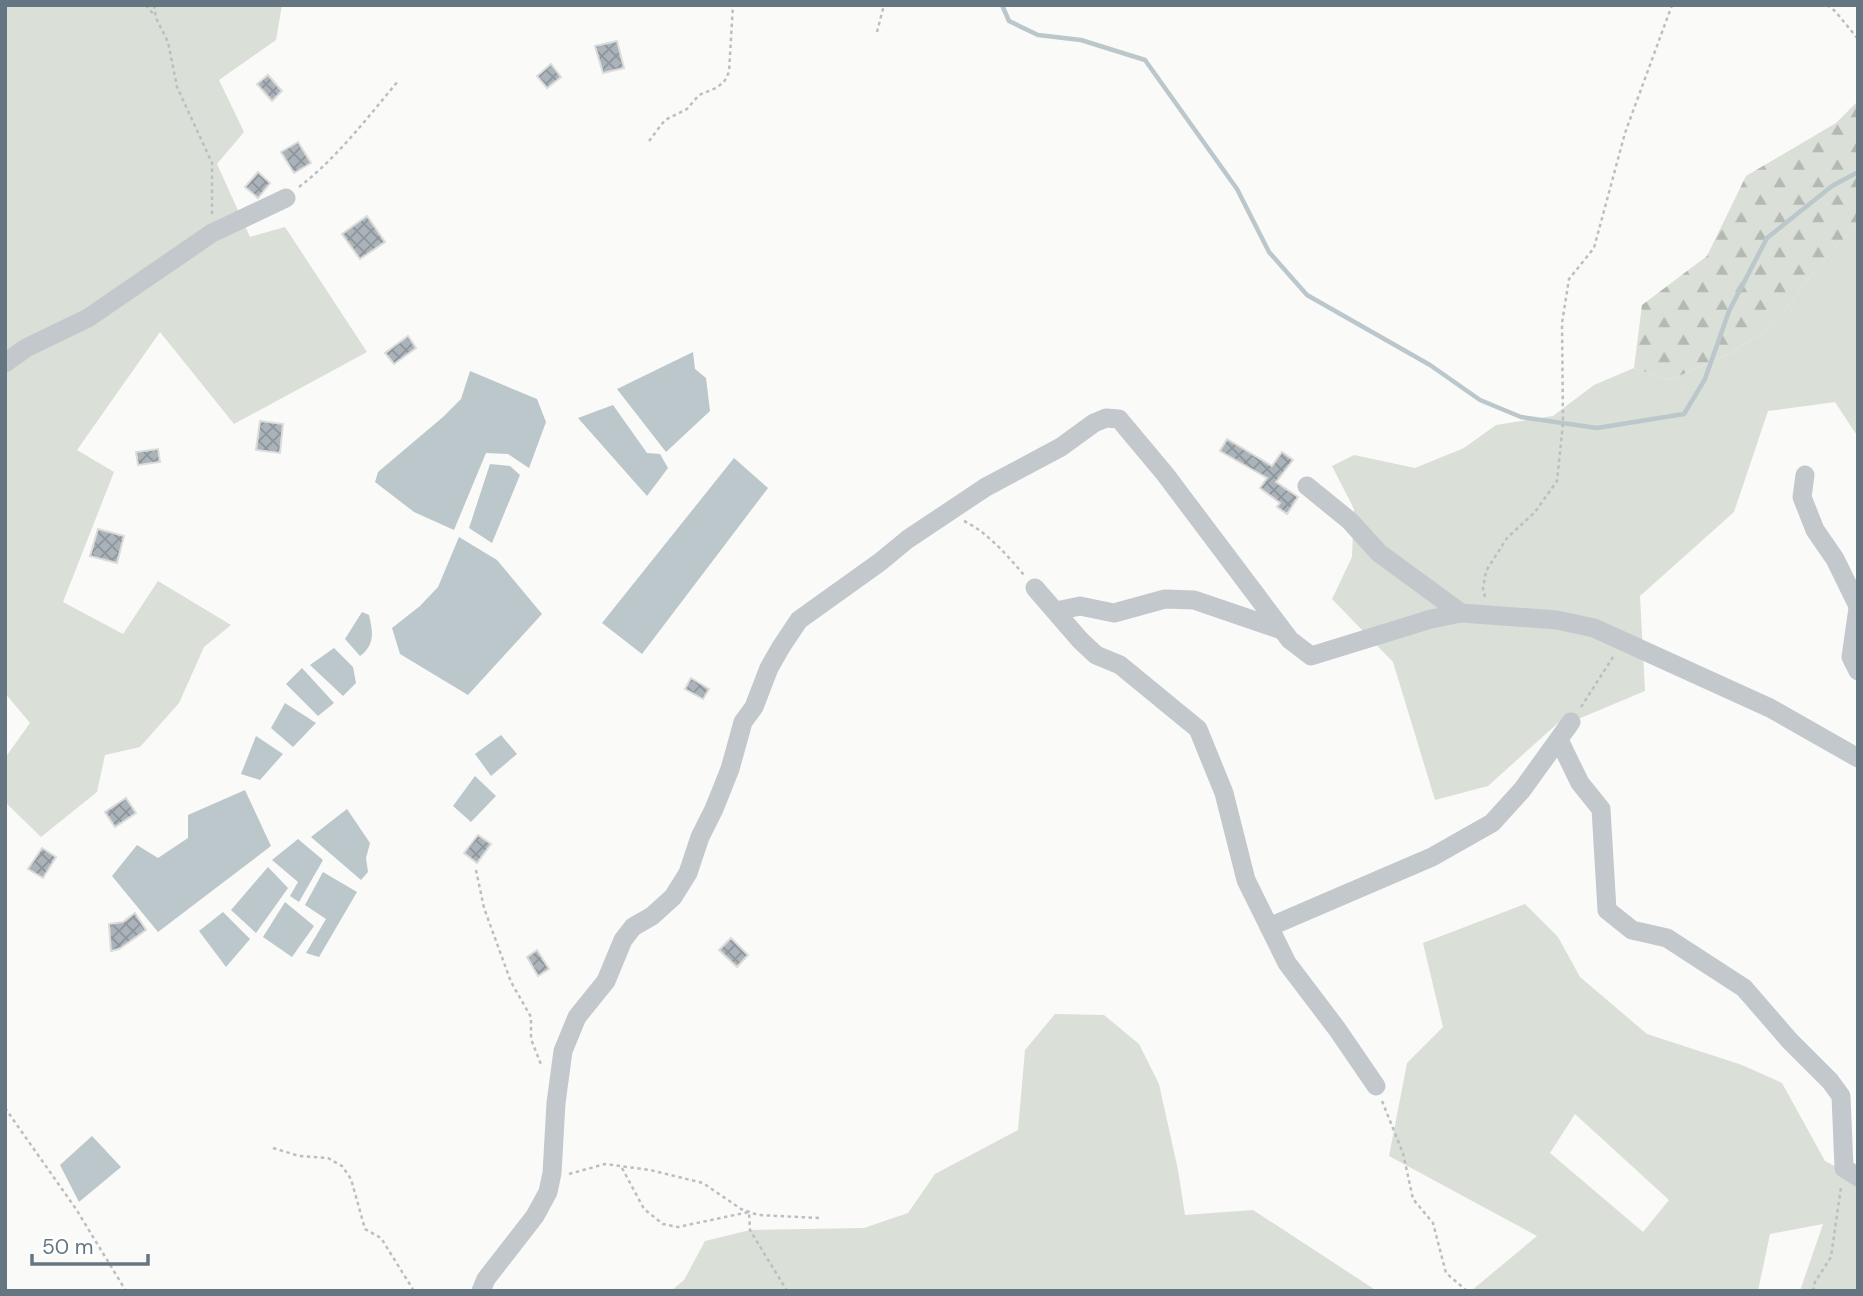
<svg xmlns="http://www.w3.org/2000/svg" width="1863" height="1296" font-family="'DM Sans',sans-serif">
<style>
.green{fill:#dadfd7;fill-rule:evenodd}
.forest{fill:url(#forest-firs)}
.water{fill:#bbc7cb}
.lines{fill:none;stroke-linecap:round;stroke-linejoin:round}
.stream{stroke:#bbc7cb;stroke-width:4.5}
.building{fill:url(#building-cross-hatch);stroke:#dcdcda;stroke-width:2}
.path{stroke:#bbbfc2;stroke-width:2.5;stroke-dasharray:3.5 3.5;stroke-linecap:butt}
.minor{stroke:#c3c8cc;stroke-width:19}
</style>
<defs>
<pattern id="forest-firs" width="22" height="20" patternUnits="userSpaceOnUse" patternTransform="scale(1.75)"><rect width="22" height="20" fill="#dadfd7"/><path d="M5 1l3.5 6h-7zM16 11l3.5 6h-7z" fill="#b4b9b4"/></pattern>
<pattern id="building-cross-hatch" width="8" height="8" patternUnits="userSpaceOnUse" patternTransform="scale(1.75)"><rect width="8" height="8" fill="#aab3b9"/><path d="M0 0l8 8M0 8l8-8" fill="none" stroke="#8e969c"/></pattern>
</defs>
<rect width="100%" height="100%" fill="#fafaf8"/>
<g class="green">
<path d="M5 5H282L276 40 219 80 244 132 217 164 250 237 285 227 367 352 234 424 160 332 77 450 114 472 63 602 123 634 158 581 231 625 204 647 179 703 140 747 105 755 97 792 41 837 5 802V758L30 723 5 693Z"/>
<path d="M1858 223V437L1835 402 1768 411 1734 512 1640 596 1645 691 1571 722 1558 723 1488 786 1435 800 1393 662 1332 599 1352 557 1354 509 1332 466 1354 455 1415 468 1464 448 1496 425 1553 416 1594 385 1634 368 1670 380 1729 354 1773 326 1815 270Z"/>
<path d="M1525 904 1558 937 1580 977 1647 1034 1742 1065 1782 1083 1825 1161 1858 1178V1291H1800L1823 1224 1770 1234 1758 1291H1471L1537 1236 1389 1156 1407 1063 1443 1027 1423 943ZM1575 1114 1669 1200 1643 1232 1550 1153Z"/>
<path d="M1055 1014 1104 1015 1139 1044 1159 1084 1178 1170 1185 1215 1253 1210 1377 1291H671L684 1280 705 1241 750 1230 864 1228 908 1213 935 1174 1018 1130 1025 1050Z"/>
</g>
<path class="forest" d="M1858 101V223L1815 270 1773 326 1729 354 1670 380 1634 368 1642 305 1707 256 1746 176 1836 123Z"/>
<g class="water">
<path d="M693 352 695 369 706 378 710 411 666 452 617 389Z"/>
<path d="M470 371 537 399 546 422 529 468 508 454 486 453 454 530 414 512 375 482 378 472 443 417 461 399Z"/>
<path d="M613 405 647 453 660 454 668 468 647 496 578 418Z"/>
<path d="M734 458 768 488 642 654 602 623Z"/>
<path d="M490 464 510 466 520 475 492 543 469 528Z"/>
<path d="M459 537 497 560 542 614 468 695 400 654 392 628 420 606 438 587Z"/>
<path d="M362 612 369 615C373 632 375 645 360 656L345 639Z"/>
<path d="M334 648 353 667 356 683 343 696 310 665Z"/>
<path d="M302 668 334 703 318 716 286 684Z"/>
<path d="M285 703 316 723 293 747 271 728Z"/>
<path d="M501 735 517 754 491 776 475 754Z"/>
<path d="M256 736 283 754 260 780 241 774Z"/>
<path d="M475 776 496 796 471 822 453 806Z"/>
<path d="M245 790 271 846 158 932 112 876 137 845 158 858 188 838V815Z"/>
<path d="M347 809 370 843 366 858 368 872 361 880 311 837Z"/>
<path d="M298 839 323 860 299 902 290 896 298 882 272 860Z"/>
<path d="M268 867 288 888 256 933 231 910Z"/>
<path d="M323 872 357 892 319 957 306 953 326 919 305 905Z"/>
<path d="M285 902 314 926 292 957 263 937Z"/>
<path d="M223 912 250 939 226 967 199 931Z"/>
<path d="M92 1136 121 1167 79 1202 60 1165Z"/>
</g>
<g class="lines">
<path class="stream" d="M1002 5 1009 21 1038 35 1081 40 1145 60 1237 189 1269 252 1307 295 1430 365 1480 400 1521 417 1597 428 1684 414 1705 379 1729 311 1767 238 1832 186 1858 172"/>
</g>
<g class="building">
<path d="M617 41 624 68 603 73 595 46Z"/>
<path d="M551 64 561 77 547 88 537 76Z"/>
<path d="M268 75 282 91 272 101 257 84Z"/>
<path d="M298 142 311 163 294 173 281 152Z"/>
<path d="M258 172 270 183 258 198 245 187Z"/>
<path d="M367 216 385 242 360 259 342 234Z"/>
<path d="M408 336 416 348 394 364 385 353Z"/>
<path d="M260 421 283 424 280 453 256 450Z"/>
<path d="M1227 439 1272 466 1282 452 1293 460 1276 482 1298 497 1287 514 1277 507 1280 503 1260 488 1267 478 1220 451Z"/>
<path d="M158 449 160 462 138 465 136 452Z"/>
<path d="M98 529 124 536 117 563 90 556Z"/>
<path d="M691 678 709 689 703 699 685 689Z"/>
<path d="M126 798 136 813 115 827 105 812Z"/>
<path d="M478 835 491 844 477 863 464 853Z"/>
<path d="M42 848 56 857 43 878 28 869Z"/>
<path d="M135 913 146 930 119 949 111 951 109 924 123 922Z"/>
<path d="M731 938 748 955 737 967 719 950Z"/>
<path d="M537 950 549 969 538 976 527 957Z"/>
</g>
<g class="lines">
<g class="path">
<path d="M146 5 154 15"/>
<path d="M154 5 156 18 168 42 177 87 212 163V215"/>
<path d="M1827 5 1835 11 1858 39"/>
<path d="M877 32 884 5"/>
<path d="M649 141 665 120 687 109 699 95 716 88 724 82 729 72 733 5"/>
<path d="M299 187C338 157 367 118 399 80"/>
<path d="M964 521C987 532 1007 555 1024 575"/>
<path d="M1485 597 1483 588 1486 571 1507 538 1535 512 1557 481 1563 423 1562 323 1569 279 1594 248 1625 133 1672 5"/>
<path d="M1581 707 1613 657"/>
<path d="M476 870 484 908 511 982 531 1017V1039L542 1067"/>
<path d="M1382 1101 1403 1153 1413 1199 1433 1223 1446 1273 1467 1291"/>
<path d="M5 1108 76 1209 126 1291"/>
<path d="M273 1148 299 1156 328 1158 342 1166 351 1179 365 1229 381 1238 414 1291"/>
<path d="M622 1168 644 1209 663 1224 678 1227 749 1212 750 1230 787 1291"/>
<path d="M569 1174 605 1164 650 1170 703 1183 741 1209 758 1215 819 1218"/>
<path d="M1813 1291 1815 1282 1831 1257 1841 1187"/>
</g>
<g class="minor">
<path d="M5 363 26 348 88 318 212 233 286 198"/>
<path d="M1805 475 1802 497 1815 530 1835 559 1858 606"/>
<path d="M1307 486 1350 521 1379 553 1461 613"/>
<path d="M1035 588 1080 640 1096 655 1120 665 1198 729 1224 793 1246 880 1287 963 1337 1029 1376 1086"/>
<path d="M1858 608 1851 657 1858 671"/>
<path d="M1056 611 1080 606 1114 613 1165 599 1194 600 1282 630"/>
<path d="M1559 740 1580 783 1601 809 1607 910 1632 930 1667 938 1744 988 1790 1041 1830 1081 1841 1096 1844 1168 1858 1177"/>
<path d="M1269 927 1432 857 1492 823 1522 790 1571 722"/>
<path d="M481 1291 486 1279 535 1216 548 1192 552 1173 556 1103 563 1051 577 1017 606 981 623 940 633 927 652 916 673 897 688 873 700 837 714 809 730 769 743 722 754 707 769 668 781 647 799 620 880 562 908 539 986 487 1061 447 1094 423 1106 418 1119 419 1165 474 1290 640 1311 656 1431 619 1461 613 1557 620 1594 628 1770 708 1858 758"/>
</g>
</g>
<rect width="1863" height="1296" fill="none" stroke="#657683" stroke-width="14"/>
<path d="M32 1254v10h116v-10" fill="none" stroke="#657683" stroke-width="3.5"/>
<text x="42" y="1254" font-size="21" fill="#657683" stroke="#ffffff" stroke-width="5" paint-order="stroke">50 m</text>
</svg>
